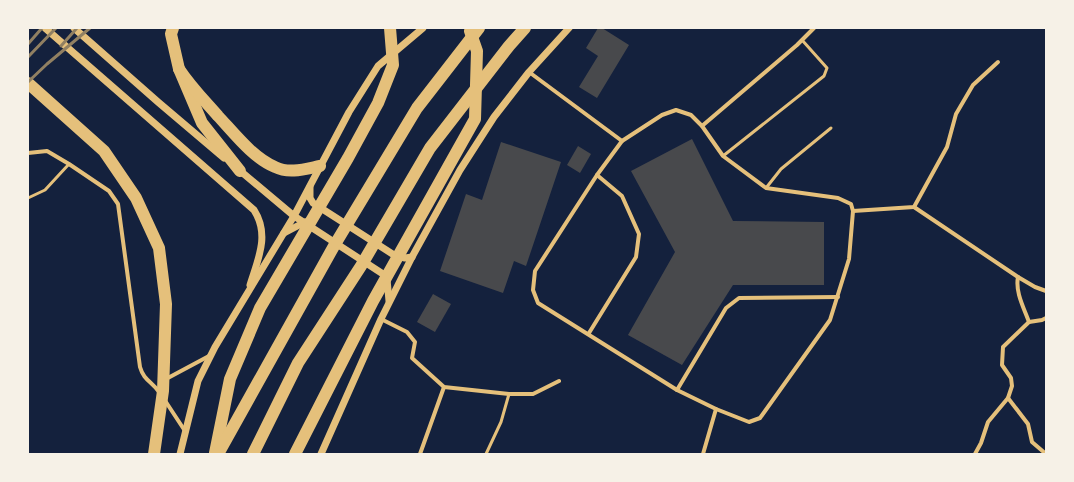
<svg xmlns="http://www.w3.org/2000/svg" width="1074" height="482" font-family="'DM Sans',sans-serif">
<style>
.building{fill:#48494c}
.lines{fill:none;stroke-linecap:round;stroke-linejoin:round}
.service{stroke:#e5c07b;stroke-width:3}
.minor{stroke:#e5c07b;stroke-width:4}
.tertiary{stroke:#e5c07b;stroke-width:7}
.motorway{stroke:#e5c07b;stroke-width:12}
.rail{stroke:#918062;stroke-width:3}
</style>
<rect width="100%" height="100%" fill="#14213d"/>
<g class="building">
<path d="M598 28H602L629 45 597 98 579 87 598 56 586 48Z"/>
<path d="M692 139 733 221 824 222V285H733L682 365 628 335 675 252 631 171Z"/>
<path d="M501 142 561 162 526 266 514 261 503 293 440 271 466 194 482 200Z"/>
<path d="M578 146 591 154 580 173 567 165Z"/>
<path d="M433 294 451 304 435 332 417 322Z"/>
</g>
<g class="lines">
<g class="service">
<path d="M723 156 824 76 827 68 802 40"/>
<path d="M766 188 781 169 831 128"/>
<path d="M28 198 45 190 69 164"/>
<path d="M486 454 501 422 509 394"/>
</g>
<g class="minor">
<path d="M529 72 622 141"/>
<path d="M676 110 691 115 702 126 723 156 766 188 838 198 851 204 853 211 849 259 830 320 760 418 749 422 716 409 677 390 538 303 533 290 535 271 597 175 622 141 662 115Z"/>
<path d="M702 126 797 45 814 28"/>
<path d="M28 153 47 151 69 164 109 191 118 204 140 367C144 381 152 381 159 392"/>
<path d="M914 207 1018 277 1035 287 1046 291"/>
<path d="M853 211 914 207 947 147 956 114 973 85 998 62"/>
<path d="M1018 277C1015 292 1024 308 1029 322"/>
<path d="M381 319 407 332 415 342 412 358 444 387 509 394H533L559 381"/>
<path d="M589 333 636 257 639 234 622 196 597 175"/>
<path d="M166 379 209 356"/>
<path d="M677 390 726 308 739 298 838 297"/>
<path d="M1008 398 1028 424 1032 442 1046 454"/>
<path d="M164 399 185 431"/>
<path d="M420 454 444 387"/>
<path d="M703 454 716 409"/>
<path d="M975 454 981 443 988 422 1008 398 1012 386 1011 378 1002 365 1003 347 1029 322 1042 320 1046 318"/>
</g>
<g class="tertiary">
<path d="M45 28 254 210C270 235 258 259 250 285"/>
<path d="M74 28 158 102 224 158"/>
<path d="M238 169 294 216 383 274 387 279 389 301"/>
<path d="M310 187V198L313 203 394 255 405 258 412 257"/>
<path d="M284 233 305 222"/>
<path d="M180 454 198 381 215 347 294 216 349 112 378 66 423 28"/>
<path d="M321 454 381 319 412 257 460 170 494 117 529 72 569 28"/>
</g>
<g class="motorway">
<path d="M173 28 171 34 179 69 202 123 240 171"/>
<path d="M179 69C191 87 204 100 218 116 234 133 253 158 275 167 289 174 305 169 320 166"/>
<path d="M28 83 104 151 136 198 159 248 166 304 163 391 154 454"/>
<path d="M215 453 230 379 260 308 348 158 378 103 393 65 390 28"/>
<path d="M218 454 334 246 417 108 479 28"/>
<path d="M253 454 298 363 361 266 430 148 509 46 525 28"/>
<path d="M295 454 373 301 475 119 477 51 470 31"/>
</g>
<g class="rail">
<path d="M28 44 42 28"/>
<path d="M61 46 77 28"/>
<path d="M28 57 56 28"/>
<path d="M28 82 47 64 90 28"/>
</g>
</g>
<rect width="1074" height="482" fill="none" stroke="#f6f1e7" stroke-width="58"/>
</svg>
